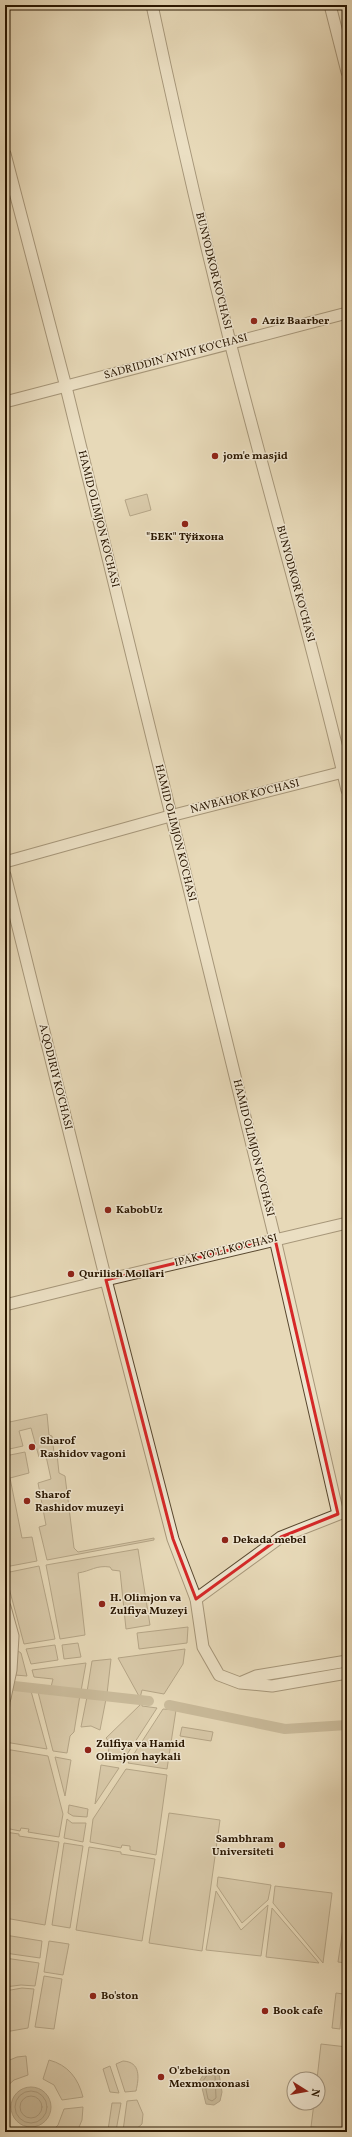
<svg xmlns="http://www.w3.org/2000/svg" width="352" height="2137" font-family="Vollkorn,serif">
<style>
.green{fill:#c7b899;stroke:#78674c}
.water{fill:#a69779;stroke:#746349}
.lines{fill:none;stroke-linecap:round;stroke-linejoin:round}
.shore{stroke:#68563c;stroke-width:1}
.canal{stroke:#a69779;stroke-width:10}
.minor-casing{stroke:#58472e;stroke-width:13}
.minor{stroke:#efe6d1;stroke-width:11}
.marked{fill:none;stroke:#d62828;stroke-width:3;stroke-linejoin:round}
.poi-dot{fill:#8f2418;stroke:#efe6d1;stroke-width:1.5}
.labels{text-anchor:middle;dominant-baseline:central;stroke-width:3;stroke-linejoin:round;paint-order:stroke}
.street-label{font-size:11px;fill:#291600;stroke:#efe6d1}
.poi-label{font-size:11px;font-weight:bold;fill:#291600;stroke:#efe6d1;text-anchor:start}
</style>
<rect width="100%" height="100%" fill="#e7d9b8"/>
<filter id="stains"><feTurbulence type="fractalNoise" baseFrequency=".005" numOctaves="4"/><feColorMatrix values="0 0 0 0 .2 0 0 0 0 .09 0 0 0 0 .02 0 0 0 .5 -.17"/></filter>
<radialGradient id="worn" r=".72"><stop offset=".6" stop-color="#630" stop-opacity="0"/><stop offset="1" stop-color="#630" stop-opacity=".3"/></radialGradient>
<g class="green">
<path d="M147 494 151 510 130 516 125 500Z"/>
<path d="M47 1414 49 1435 52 1436 54 1453 57 1454 59 1473 65 1476 74 1548 78 1552 154 1538V1540L47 1560 39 1527 46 1525 38 1483 51 1479 46 1456 39 1457 31 1428 19 1431 23 1446 5 1450V1423Z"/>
<path d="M25 1452 29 1473 10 1478 22 1538 32 1537 37 1561 5 1567V1456Z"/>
<path d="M138 1549 150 1625 126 1629 120 1571 112 1570 110 1567C96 1565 91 1571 78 1573L85 1635 60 1639 46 1565Z"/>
<path d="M39 1566 55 1639 24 1644 5 1573Z"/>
<path d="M188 1627 187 1643 139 1649 137 1633Z"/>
<path d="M78 1643 81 1657 64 1659 62 1645Z"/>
<path d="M55 1645 58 1660 31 1664 26 1649Z"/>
<path d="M185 1649 183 1664 164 1694 142 1690 140 1698 118 1658Z"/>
<path d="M18 1651 21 1653 27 1676 15 1675Z"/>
<path d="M111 1659 107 1694 87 1692 92 1661Z"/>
<path d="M86 1663 81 1691 51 1687 53 1679 34 1677 32 1670Z"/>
<path d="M12 1689 31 1691 47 1749 5 1742Z"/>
<path d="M48 1691 80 1695 74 1732 70 1736 67 1753 53 1751 38 1692 47 1693Z"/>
<path d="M87 1697 106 1699 100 1730 91 1726 81 1727Z"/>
<path d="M142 1703V1706L157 1708 122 1762 107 1759 110 1743 106 1738Z"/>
<path d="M163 1709 176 1710 167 1769 128 1763Z"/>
<path d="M182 1727 213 1732 211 1741 180 1736Z"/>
<path d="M5 1749 48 1756 63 1814 59 1837 28 1832 29 1829 21 1828 20 1831 5 1828Z"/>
<path d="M55 1757 71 1760 65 1796Z"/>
<path d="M101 1765 119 1768 95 1804Z"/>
<path d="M126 1769 167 1775 156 1855 130 1850V1846L122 1845 121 1848 90 1842 93 1819Z"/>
<path d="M69 1805 88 1809 87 1817 73 1816 68 1813Z"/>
<path d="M169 1813 220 1820 202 1951 149 1943Z"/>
<path d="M67 1819 72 1823H86L83 1842 64 1838Z"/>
<path d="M5 1832 19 1834V1836L59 1842 45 1925 5 1918Z"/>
<path d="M64 1843 83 1846 70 1928 52 1925Z"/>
<path d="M89 1847 121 1852V1854L155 1859 142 1941 76 1930Z"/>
<path d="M218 1877 271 1885 268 1900 242 1923 217 1886Z"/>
<path d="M275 1886 332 1893 323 1963 273 1903Z"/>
<path d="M216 1891 241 1930 268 1905 261 1956 206 1950Z"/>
<path d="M272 1908 319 1963 266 1957Z"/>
<path d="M344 1921H347L346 1963 338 1962Z"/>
<path d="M5 1935 42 1941 40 1958 5 1953Z"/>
<path d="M49 1941 69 1944 63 1975 44 1972Z"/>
<path d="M5 1958 39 1963 35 1986 21 1985 5 1987Z"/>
<path d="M44 1976 62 1979 54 2029 35 2027Z"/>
<path d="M22 1988 34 1989 28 2028 5 2032V1991Z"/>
<path d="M336 1993 343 1994 340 2029 332 2028Z"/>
<path d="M321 2044 347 2047V2130L311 2127 314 2103H318L317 2079Z"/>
<path d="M26 2056 28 2075 14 2080 5 2088V2062L17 2057Z"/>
<path d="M49 2060C68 2065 78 2078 83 2097L62 2100 54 2085 43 2079Z"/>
<path d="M123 2061C141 2062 139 2078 136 2091L125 2092 116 2064Z"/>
<path d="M110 2066 119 2093 110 2092 103 2069Z"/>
<path d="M137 2100 143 2114 142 2124 134 2131H123L127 2101Z"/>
<path d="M112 2103H121L116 2131 108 2130Z"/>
<path d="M83 2107 82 2120 77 2132H51L58 2125 64 2109Z"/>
</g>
<g class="water">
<path d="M207 2069 216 2070 219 2073 222 2092 220 2101 214 2105 206 2104 200 2080Z"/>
<circle cx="31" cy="2107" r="20"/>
</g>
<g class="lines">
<g class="shore">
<path d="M209 2073 215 2075 216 2098 212 2101 208 2099 204 2080Z"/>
<circle cx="31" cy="2107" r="16"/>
<circle cx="31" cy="2107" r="11"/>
</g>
<g class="canal">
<path d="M5 1685 149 1701"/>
<path d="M169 1705 285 1729 347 1725"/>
</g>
<defs>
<g id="minor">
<path d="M152 5C176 118 202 230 230 342 268 491 312 640 347 790"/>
<path d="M330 5 347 72"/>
<path d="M5 154 66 387 275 1239 338 1514"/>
<path d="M5 402 347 313"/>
<path d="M5 862 170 816 347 771"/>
<path d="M5 875 106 1280 347 1223"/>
<path d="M5 1305 106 1280 173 1539 196 1599 203 1647 219 1675 240 1683 272 1686 347 1673"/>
<path d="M196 1599 281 1537 347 1511"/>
<path d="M5 1607 13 1636 11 1670 5 1698"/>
<path d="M242 1682 256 1676 347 1661"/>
</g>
</defs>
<use href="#minor" class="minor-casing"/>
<use href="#minor" class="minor"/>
</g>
<path d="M0 0H352V2137H0ZM275 1239 338 1514 281 1537 196 1599 173 1539 106 1280Z" fill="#e7d9b8" fill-opacity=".55" fill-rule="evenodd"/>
<path class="marked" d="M275 1239 338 1514 281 1537 196 1599 173 1539 106 1280Z"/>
<g class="poi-dot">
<circle cx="254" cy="321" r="4"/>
<circle cx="215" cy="456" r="4"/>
<circle cx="185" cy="524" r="4"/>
<circle cx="108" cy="1210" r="4"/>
<circle cx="71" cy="1274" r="4"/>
<circle cx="32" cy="1447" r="4"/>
<circle cx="27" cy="1501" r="4"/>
<circle cx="225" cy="1540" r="4"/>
<circle cx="102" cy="1604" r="4"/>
<circle cx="88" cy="1750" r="4"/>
<circle cx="282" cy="1845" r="4"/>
<circle cx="93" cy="1996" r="4"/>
<circle cx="265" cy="2011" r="4"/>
<circle cx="161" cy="2077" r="4"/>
</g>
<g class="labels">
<g class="street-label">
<text transform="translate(213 271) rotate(76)">BUNYODKOR KO'CHASI</text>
<text transform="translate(176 357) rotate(-15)">SADRIDDIN AYNIY KO'CHASI</text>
<text transform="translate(98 519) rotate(76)">HAMID OLIMJON KO'CHASI</text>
<text transform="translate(295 584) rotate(75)">BUNYODKOR KO'CHASI</text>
<text transform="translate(245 797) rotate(-14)">NAVBAHOR KO'CHASI</text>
<text transform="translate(175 833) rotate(76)">HAMID OLIMJON KO'CHASI</text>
<text transform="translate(55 1077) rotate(76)">A.QODIRIY KO'CHASI</text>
<text transform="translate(253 1148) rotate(76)">HAMID OLIMJON KO'CHASI</text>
<text transform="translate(226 1251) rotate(-14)">IPAK YO'LI KO'CHASI</text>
</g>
<g class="poi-label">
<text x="262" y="321">Aziz Baarber</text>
<text x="223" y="456">jom'e masjid</text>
<text x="185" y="537" text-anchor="middle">"БЕК" Тўйхона</text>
<text x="116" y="1210">KabobUz</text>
<text x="79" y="1274">Qurilish Mollari</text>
<text x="40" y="1441">Sharof<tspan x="40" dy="13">Rashidov vagoni</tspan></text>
<text x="35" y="1495">Sharof<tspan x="35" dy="13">Rashidov muzeyi</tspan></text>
<text x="233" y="1540">Dekada mebel</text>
<text x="110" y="1598">H. Olimjon va<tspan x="110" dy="13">Zulfiya Muzeyi</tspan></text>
<text x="96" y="1744">Zulfiya va Hamid<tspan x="96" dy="13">Olimjon haykali</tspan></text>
<text x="274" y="1839" text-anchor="end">Sambhram<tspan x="274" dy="13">Universiteti</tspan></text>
<text x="101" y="1996">Bo'ston</text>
<text x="273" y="2011">Book cafe</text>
<text x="169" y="2071">O'zbekiston<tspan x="169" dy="13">Mexmonxonasi</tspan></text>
</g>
</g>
<rect width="352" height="2137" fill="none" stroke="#e7d9b8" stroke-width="20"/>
<rect x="6" y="6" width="340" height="2125" fill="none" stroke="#291600" stroke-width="2"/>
<rect x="10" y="10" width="332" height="2117" fill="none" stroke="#291600"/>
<g transform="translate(306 2091) rotate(101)"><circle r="19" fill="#efe6d1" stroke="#a0937d"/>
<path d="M0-3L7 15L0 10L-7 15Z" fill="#8f2418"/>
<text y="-6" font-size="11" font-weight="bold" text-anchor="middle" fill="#291600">N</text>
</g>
<rect width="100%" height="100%" filter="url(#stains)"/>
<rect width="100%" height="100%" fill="url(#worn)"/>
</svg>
